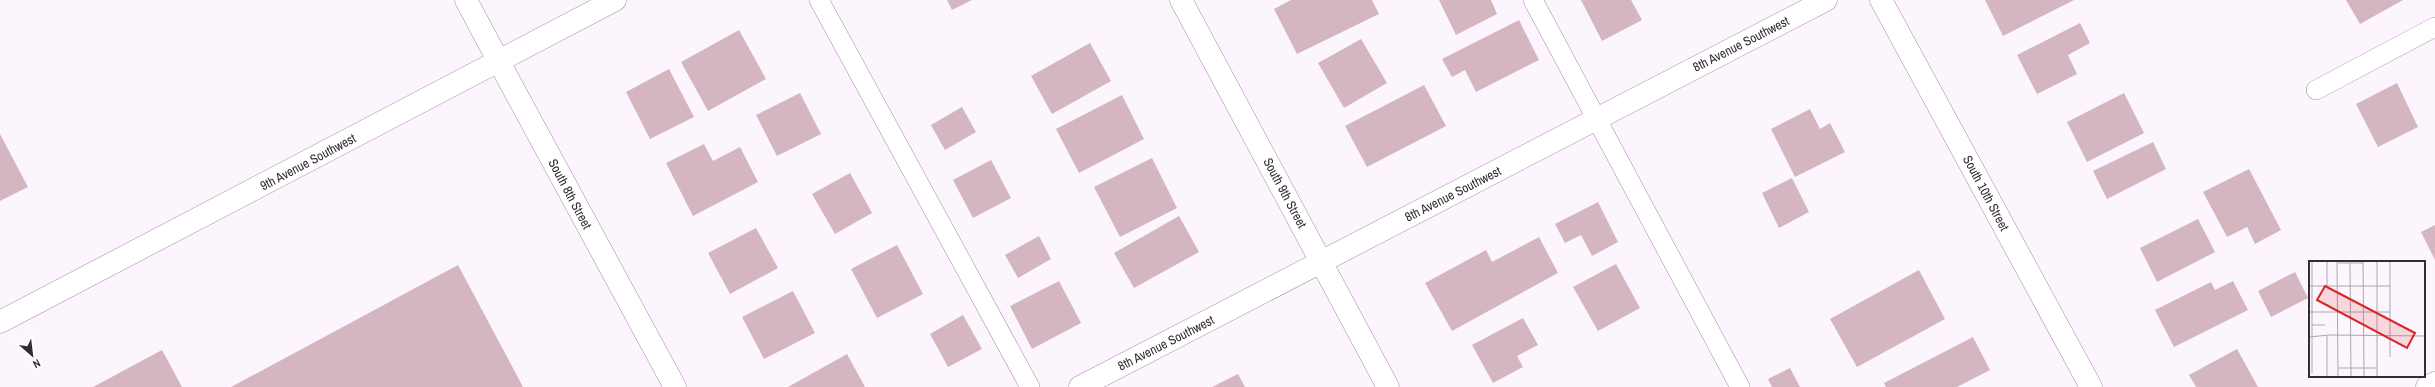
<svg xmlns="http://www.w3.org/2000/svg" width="2435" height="387" font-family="'Archivo Narrow',sans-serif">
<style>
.building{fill:#d4b6c1}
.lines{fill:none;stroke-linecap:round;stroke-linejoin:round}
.lane-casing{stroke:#a18fa3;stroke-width:20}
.street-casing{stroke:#a18fa3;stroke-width:23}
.secondary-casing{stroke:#a18fa3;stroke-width:23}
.lane{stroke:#fff;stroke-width:19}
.street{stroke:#fff;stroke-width:22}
.secondary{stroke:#fff;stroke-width:22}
.labels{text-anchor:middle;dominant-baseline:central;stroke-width:4;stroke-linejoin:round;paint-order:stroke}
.street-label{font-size:13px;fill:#342c34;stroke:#fff}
.inset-road{fill:none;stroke:#ada5ad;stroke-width:1}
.view{fill:#d62828;fill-opacity:0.15;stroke:#d62828;stroke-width:2}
.inset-edge{fill:none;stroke:#342c34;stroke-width:2}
</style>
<rect width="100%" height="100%" fill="#fdf5fe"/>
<g class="building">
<path d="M947 0H972L952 10Z"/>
<path d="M1291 0H1372L1379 14 1297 54 1274 9Z"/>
<path d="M1439 0H1491L1497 14 1456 35Z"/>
<path d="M1581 0H1631L1642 20 1602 41Z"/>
<path d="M1985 0H2074L2003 36Z"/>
<path d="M2346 0H2403L2360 24Z"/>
<path d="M1519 20 1539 60 1476 92 1465 70 1452 77 1442 59Z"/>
<path d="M2080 23 2090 43 2068 55 2077 74 2037 94 2017 55Z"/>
<path d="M739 30 766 79 708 111 681 62Z"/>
<path d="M1361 39 1387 83 1344 108 1318 63Z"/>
<path d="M1090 43 1111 81 1052 114 1031 76Z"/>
<path d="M669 69 694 117 650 139 626 92Z"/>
<path d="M2397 83 2418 127 2378 147 2356 104Z"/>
<path d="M1424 85 1446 126 1367 167 1345 126Z"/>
<path d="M800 93 821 134 777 156 756 115Z"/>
<path d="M2124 93 2144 133 2087 162 2067 122Z"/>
<path d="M1122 95 1144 139 1079 173 1056 129Z"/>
<path d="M962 107 976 132 945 150 931 125Z"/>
<path d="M1810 109 1820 129 1830 123 1845 152 1795 177 1771 129Z"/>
<path d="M0 134 28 187 0 201Z"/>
<path d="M2153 142 2166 169 2107 199 2093 171Z"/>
<path d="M704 144 713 161 740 147 758 182 693 216 666 163Z"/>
<path d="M1152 158 1177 208 1120 237 1094 187Z"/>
<path d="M991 160 1011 198 973 218 953 180Z"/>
<path d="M2249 169 2281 230 2255 244 2247 227 2227 237 2203 192Z"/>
<path d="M850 173 872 213 835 234 812 194Z"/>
<path d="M1792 178 1809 212 1779 228 1762 193Z"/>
<path d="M1598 202 1618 242 1592 256 1581 235 1565 243 1555 224Z"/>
<path d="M1179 216 1199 252 1134 288 1114 253Z"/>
<path d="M2198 219 2215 252 2157 282 2140 248Z"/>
<path d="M2435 225V260L2421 232Z"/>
<path d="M756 228 778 268 730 294 708 253Z"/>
<path d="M1039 236 1051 259 1018 278 1005 255Z"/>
<path d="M1539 237 1558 273 1452 331 1425 283 1486 250 1492 262Z"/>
<path d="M897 245 923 294 877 318 851 269Z"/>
<path d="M1616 264 1640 308 1598 331 1573 287Z"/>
<path d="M458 265 523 387H231Z"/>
<path d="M1919 270 1945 319 1857 367 1830 319Z"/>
<path d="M2295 272 2308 298 2271 317 2258 291Z"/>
<path d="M1059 281 1081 323 1032 349 1010 306Z"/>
<path d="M2233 281 2248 310 2174 347 2155 310 2211 282 2215 290Z"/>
<path d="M793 291 815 333 764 359 742 317Z"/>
<path d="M963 315 982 349 948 367 930 334Z"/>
<path d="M1523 318 1538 345 1517 356 1523 367 1493 383 1472 345Z"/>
<path d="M1973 337 1990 370 1957 387H1886L1884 383Z"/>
<path d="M2237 349 2258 387H2196L2189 375Z"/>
<path d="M162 350 182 387H93Z"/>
<path d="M847 354 865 387H788Z"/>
<path d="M1790 368 1800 387H1772L1768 379Z"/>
<path d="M1238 374 1245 387H1212Z"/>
</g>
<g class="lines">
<defs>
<g id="lane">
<path d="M819 0 1030 387"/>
<path d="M1533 0 1740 387"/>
<path d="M2316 90 2435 27"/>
</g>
<g id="street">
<path d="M466 0 499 62"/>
<path d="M1181 0 1388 387"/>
<path d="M1881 0 2091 387"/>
<path d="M1080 387 1826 0"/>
<path d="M2427 387 2435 383"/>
</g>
<g id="secondary">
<path d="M499 62 675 387"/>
<path d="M0 322 615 0"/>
</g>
</defs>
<use href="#lane" class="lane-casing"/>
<use href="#street" class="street-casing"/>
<use href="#secondary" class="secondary-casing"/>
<use href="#lane" class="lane"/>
<use href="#street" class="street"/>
<use href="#secondary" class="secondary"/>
</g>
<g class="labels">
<g class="street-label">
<text transform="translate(1741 44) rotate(-27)">8th Avenue Southwest</text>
<text transform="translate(308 162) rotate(-28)">9th Avenue Southwest</text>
<text transform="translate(1285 193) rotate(62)">South 9th Street</text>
<text transform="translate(1986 193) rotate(62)">South 10th Street</text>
<text transform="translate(570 194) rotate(62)">South 8th Street</text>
<text transform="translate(1453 194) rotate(-27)">8th Avenue Southwest</text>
<text transform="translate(1166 343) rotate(-27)">8th Avenue Southwest</text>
</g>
</g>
<g transform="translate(2309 261)">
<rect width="116" height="116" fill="#fdf5fe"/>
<path class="inset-road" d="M18 0V25M28 0 29 116M54 0 55 116M68 0V116M81 0V96M29 2H54M41 2 42 116M0 25H81M0 51H81M3 64H16M18 75V116M0 76 20 74 116 75M29 107H68M3 112V0"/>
<path class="view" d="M16 25 106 72 98 87 8 39Z"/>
<rect width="116" height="116" class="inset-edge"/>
</g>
<g transform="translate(32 355) rotate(152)" stroke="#ffffff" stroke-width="3" paint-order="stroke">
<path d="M0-3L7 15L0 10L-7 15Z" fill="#342c34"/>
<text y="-6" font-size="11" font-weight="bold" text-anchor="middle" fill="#342c34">N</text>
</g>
</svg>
